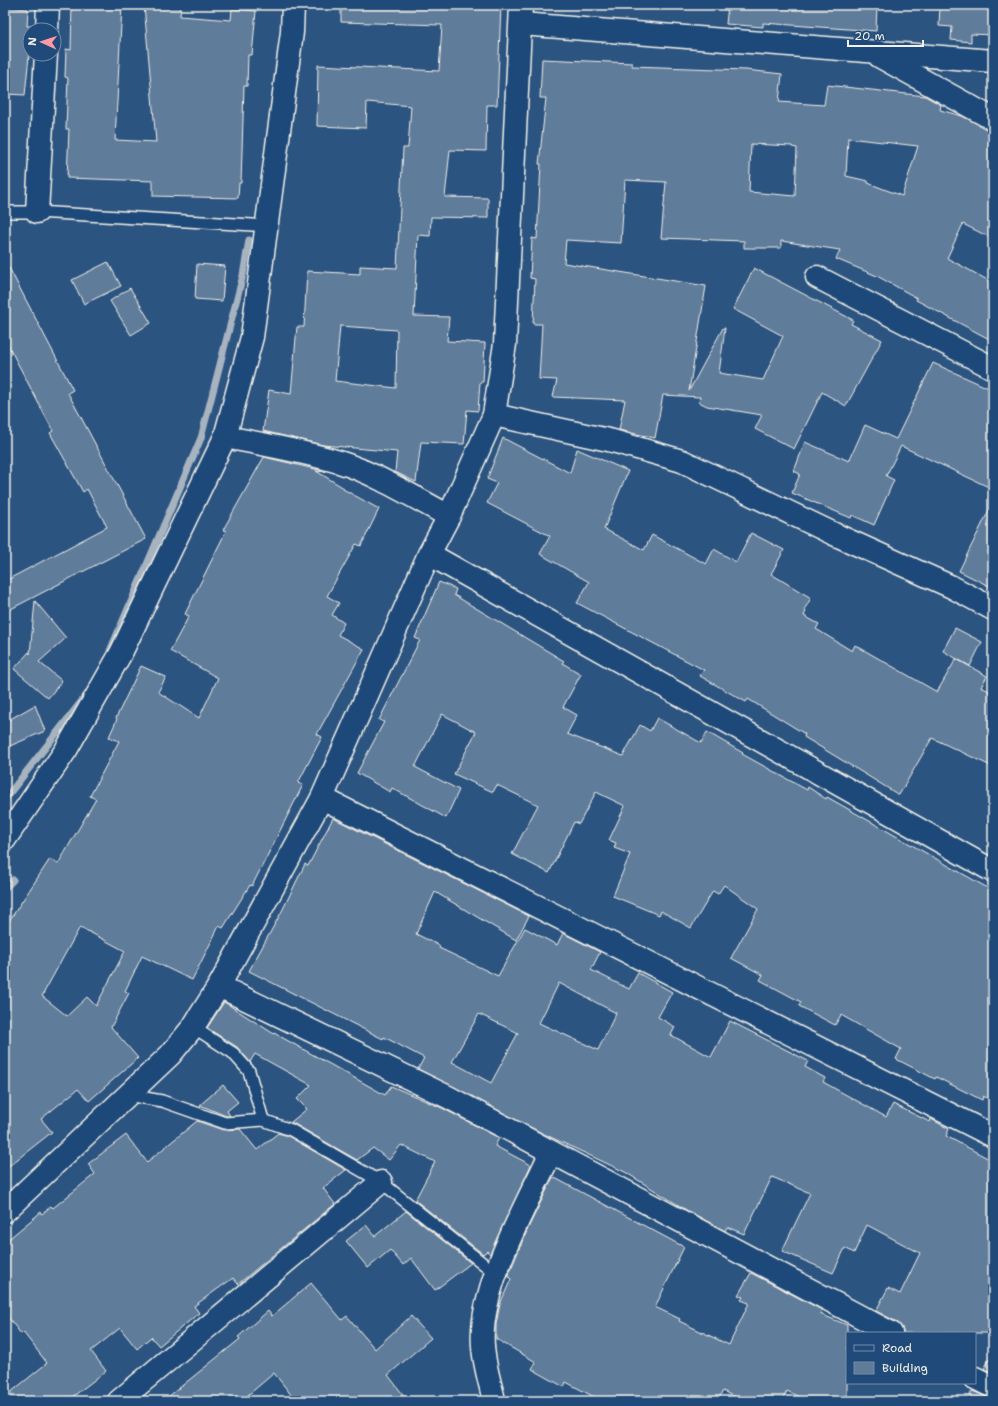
<svg xmlns="http://www.w3.org/2000/svg" width="998" height="1406" font-family="'Shantell Sans',sans-serif">
<style>
.lines{fill:none;stroke-linecap:round;stroke-linejoin:round}
.stream{stroke:#a7b4c0;stroke-width:7}
.building{fill:#5e7b9a;stroke:#f4f1e8;fill-rule:evenodd}
.service-casing{stroke:#f4f1e8;stroke-width:14}
.minor-casing{stroke:#f4f1e8;stroke-width:25}
.tertiary-casing{stroke:#f4f1e8;stroke-width:25}
.service{stroke:#1f4a7a;stroke-width:11}
.minor{stroke:#1f4a7a;stroke-width:22}
.tertiary{stroke:#1f4a7a;stroke-width:22}
</style>
<rect width="100%" height="100%" fill="#2c5481"/>
<filter id="ink" filterUnits="userSpaceOnUse"><feTurbulence type="fractalNoise" baseFrequency=".025" numOctaves="2"/><feDisplacementMap in="SourceGraphic" scale="8" xChannelSelector="R" yChannelSelector="G"/><feConvolveMatrix kernelMatrix="1 2 1 2 8 2 1 2 1" color-interpolation-filters="sRGB"/></filter>
<g filter="url(#ink)">
<g class="lines">
<g class="stream">
<path d="M110 651 201 438 243 275 249 240"/>
<path d="M5 799 85 697"/>
<path d="M5 888 13 880"/>
</g>
</g>
<g class="building">
<path d="M72 5H122L115 140 156 142 144 5H181L180 16 231 20 232 9 256 11 252 55H248L247 86H244L241 183H239L238 198 153 196V181L67 178 69 129H66L68 78 65 77 66 49 71 50Z"/>
<path d="M341 5H501L497 105H487L486 151 450 150 445 197 488 198V218L431 217 430 236 418 235 414 316 449 317 447 341 485 343 483 382H480L478 411 467 410 464 444 421 442 416 482 395 472 397 452 323 445 263 431 269 390 291 394 297 327H304L307 271 360 274V266L397 268 403 148H408L411 106 367 102 366 128 317 126 318 65 439 71 442 25 341 22ZM340 326 397 330 396 388 335 381Z"/>
<path d="M728 5H877L876 31 763 23V27L726 24Z"/>
<path d="M940 5H993V35L971 34V42L951 40 952 27 939 26Z"/>
<path d="M5 7 28 9 27 26H32L25 95 5 94Z"/>
<path d="M542 59 632 63V66L746 70 782 74 779 102 824 105 827 85 925 96 941 105 940 110 962 116 993 131V239L963 224 947 258 993 283V341L916 300 917 298 877 276 836 259 840 250 781 241V248H744V241L661 238 666 182 625 180 621 243 566 240 564 263 706 286 689 391 723 328H725L719 373 763 380 783 336 733 309 754 268 853 320 851 324 882 340 846 406 822 392 794 449 755 429 762 415 707 406 699 402 700 397 663 395 655 438 619 430 625 400 553 397 557 380 539 379 542 324H533L535 279 530 278 532 238 537 239 541 164H539L546 98H540ZM848 138 918 146 902 196 868 183V181L846 176ZM751 144 792 146V147L797 148 795 196 749 192Z"/>
<path d="M5 260 73 390 68 393 146 539 5 612V581L107 527 87 489 83 492 50 433 53 431 5 339Z"/>
<path d="M108 262 121 286 84 304 72 280Z"/>
<path d="M197 264 225 266 222 301 195 299Z"/>
<path d="M130 288 151 323 131 335 110 301Z"/>
<path d="M933 363 993 390V489L901 446 886 476 894 480 874 525 852 515 851 518 792 493 800 474 794 471 805 442 849 461 865 425 896 439Z"/>
<path d="M503 438 570 473 577 449 628 471 604 529 644 550 652 535 706 564 714 549 736 562 751 533 784 550 771 574 811 598 804 610 806 611 804 616 819 624 816 629 852 651 855 645 937 692 956 659 987 676 981 687 993 693V767L932 738 899 795 804 737 805 734 748 699 746 702 700 676 704 670 577 603 589 582 540 554 550 536 487 503 497 483 487 479Z"/>
<path d="M264 457 323 471 326 472 316 471 344 488 343 489 379 509 361 546 356 544 327 596 339 603 332 615 344 623 338 635 364 649 317 734 322 737 298 783 303 785 252 886 250 885 223 928 219 926 192 980 142 956 125 991 129 993 111 1027 138 1058 89 1101 78 1089 41 1119 52 1132 5 1169V927L50 859 58 864 96 799 90 796 119 741 109 737 117 719 116 718 141 666 166 677 158 692 199 718 218 678 170 651 189 616 185 614 226 531 223 530ZM80 927 125 951 96 1006 87 997 67 1016 42 996Z"/>
<path d="M993 502V588L959 571Z"/>
<path d="M439 582 456 589 454 595 564 661 562 663 581 674 563 707 577 715 567 734 623 756 640 725 650 731 657 718 701 743 707 732 743 753 742 754 807 790 808 787 826 799 827 797 993 891V1101L983 1096 982 1100 936 1077 935 1079 896 1059 901 1049 841 1015 835 1025 799 1006 801 1002 760 980 763 975 731 958 758 909 724 885 718 894 713 891 691 928 661 911 659 915 613 896 630 854 614 848 616 843 609 840 625 806 596 792 579 824 574 822 549 873 512 854 538 805 497 785 493 792 454 774 476 732 442 714 415 767 459 790 446 818 392 788 390 792 357 773 384 722 379 720 420 640 415 638Z"/>
<path d="M35 601 66 638 39 662 62 681 48 698 14 669 29 652 30 654Z"/>
<path d="M955 628 982 642 970 666 943 651Z"/>
<path d="M35 705 45 731 5 748V722Z"/>
<path d="M333 818 529 916 516 940 435 892 416 934 440 946 439 948 498 976 525 928 557 945 563 933 600 952 591 970 629 989 638 973 672 992 658 1017 675 1027 671 1035 711 1057 730 1021 808 1061 805 1067 825 1078 823 1082 886 1117 893 1104 930 1122 931 1119 949 1129 946 1136 993 1161V1333H903L902 1327 897 1322 876 1311 888 1288 900 1294 920 1253 867 1225 854 1253 845 1248 833 1273 782 1251 810 1193 772 1177 744 1234 727 1227 725 1231 688 1211 625 1172 542 1133 418 1069 424 1058 384 1037 383 1039 249 971 282 911 305 864 308 866ZM559 983 616 1013 598 1050 539 1023ZM479 1014 518 1033 491 1083 452 1062Z"/>
<path d="M224 1002 274 1034V1033L385 1095 391 1086 442 1108 499 1138 495 1146 531 1165 490 1254 487 1251 483 1254 415 1200 435 1162 401 1145 389 1160 373 1148 357 1160 291 1122 307 1109 297 1099 311 1085 255 1054 250 1062 237 1047 207 1028Z"/>
<path d="M223 1085 238 1102 227 1111 230 1116H226L200 1105Z"/>
<path d="M197 1121 223 1130 240 1129 257 1150 278 1133 288 1136 346 1170 323 1188 335 1204 238 1284 233 1278 194 1306 199 1313 159 1346 151 1337 137 1349 120 1328 91 1351 106 1371 67 1401H5V1397L47 1363 23 1332 21 1334 5 1313V1242L41 1212 42 1214 51 1206 53 1208 95 1174 88 1164 126 1135 147 1162Z"/>
<path d="M553 1177 684 1247 655 1307 680 1319 679 1321 729 1345 749 1303 741 1300 743 1297 738 1295 751 1273 822 1310 820 1314 847 1325V1401H808L787 1391 782 1401H742L723 1391 717 1401H602L566 1382 564 1387 532 1369 536 1362 496 1339V1324L500 1304 511 1279 508 1276 529 1226Z"/>
<path d="M406 1211 471 1263 435 1290 411 1258 403 1265 390 1250 368 1268 346 1241 366 1225 375 1236Z"/>
<path d="M311 1283 342 1320 347 1316 375 1349 411 1316 431 1338 388 1375 408 1401H296L274 1373 241 1401H163L240 1339 238 1337 268 1311 272 1316Z"/>
<path d="M993 1352V1373L984 1369Z"/>
<path d="M972 1391 993 1399V1401H967Z"/>
</g>
<g class="lines">
<defs>
<g id="service">
<path d="M5 212H37L268 226"/>
<path d="M193 1027 233 1053 249 1071 263 1120"/>
<path d="M128 1095 162 1101 225 1123 263 1120 291 1130 381 1182 495 1273"/>
</g>
<g id="minor">
<path d="M521 24 993 61"/>
<path d="M47 30 48 5"/>
<path d="M879 56 993 119"/>
<path d="M37 212 46 54"/>
<path d="M817 277 993 368"/>
<path d="M494 415 613 441 682 461 834 534 952 587 993 609"/>
<path d="M225 437C263 444 302 451 339 462 375 473 415 498 449 516"/>
<path d="M429 554 993 871"/>
<path d="M322 798 993 1136"/>
<path d="M219 986 448 1097 891 1333"/>
<path d="M5 1211 170 1055 193 1027 219 986 322 798 429 554 449 516 494 415 505 344 521 5"/>
<path d="M975 1378 993 1387"/>
<path d="M494 1400C490 1383 484 1364 483 1346 478 1287 527 1205 551 1152"/>
<path d="M119 1401 381 1182"/>
</g>
<path id="tertiary" d="M5 839 66 750 121 653 225 437 252 337 292 32 293 5"/>
</defs>
<use href="#service" class="service-casing"/>
<use href="#minor" class="minor-casing"/>
<use href="#tertiary" class="tertiary-casing"/>
<use href="#service" class="service"/>
<use href="#minor" class="minor"/>
<use href="#tertiary" class="tertiary"/>
</g>
</g>
<rect width="998" height="1406" fill="none" stroke="#1f4a7a" stroke-width="20"/>
<rect x="10" y="10" width="978" height="1386" fill="none" stroke="#f4f1e8" stroke-width="1.5" filter="url(#ink)"/>
<rect x="846" y="1332" width="130" height="52" fill="#1f4a7a" stroke="#748da6"/>
<rect x="854" y="1345" width="20" height="6" fill="#1f4a7a" stroke="#748da6"/>
<text x="882" y="1352" font-size="12" fill="#f4f1e8">Road</text>
<rect x="854" y="1362" width="20" height="12" fill="#5e7b9a" stroke="#748da6"/>
<text x="882" y="1372" font-size="12" fill="#f4f1e8">Building</text>
<g transform="translate(42 42) rotate(273)"><circle r="19" fill="#1f4a7a" stroke="#748da6"/>
<path d="M0-3L7 15L0 10L-7 15Z" fill="#ff9aa2"/>
<text y="-6" font-size="11" font-weight="bold" text-anchor="middle" fill="#f4f1e8">N</text>
</g>
<path d="M848 40v6h75v-6" fill="none" stroke="#f4f1e8" stroke-width="2"/>
<text x="854" y="40" font-size="12" fill="#f4f1e8" stroke="#1f4a7a" stroke-width="3" paint-order="stroke">20 m</text>
</svg>
